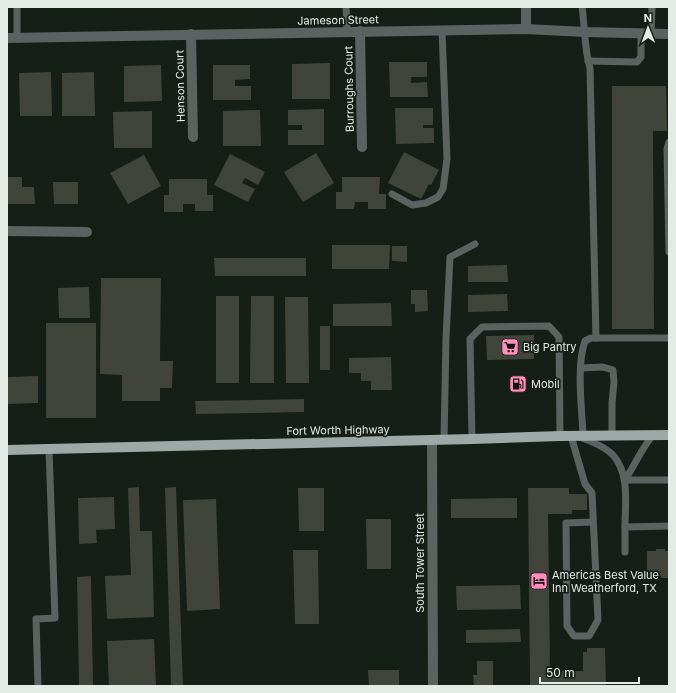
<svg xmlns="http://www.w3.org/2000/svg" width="676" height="693" font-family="Inter,sans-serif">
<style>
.building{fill:#41443a}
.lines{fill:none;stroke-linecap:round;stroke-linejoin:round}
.service{stroke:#5c6261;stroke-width:7}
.minor{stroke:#5c6261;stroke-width:10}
.tertiary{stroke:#5c6261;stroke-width:10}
.primary{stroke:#9ca9a7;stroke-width:10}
.labels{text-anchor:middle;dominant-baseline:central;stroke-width:3.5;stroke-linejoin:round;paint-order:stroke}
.street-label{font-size:11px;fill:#e4eae5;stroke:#161e18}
.poi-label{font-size:11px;fill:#e4eae5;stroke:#161e18;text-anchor:start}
</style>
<rect width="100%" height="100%" fill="#161e18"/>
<g class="building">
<path d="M389 62H427V77H411V83L427 82 428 97H390Z"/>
<path d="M330 63V99H292V64Z"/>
<path d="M161 65 162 101 124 102V66Z"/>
<path d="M213 65H250V79L235 80V86H251V100H213Z"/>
<path d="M51 72 52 116H20L19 73Z"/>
<path d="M94 72 95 116H62V73Z"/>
<path d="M612 86H666L667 131H653L654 329H612Z"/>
<path d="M395 108H433V125H423V128H434V143L396 144Z"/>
<path d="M324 109V145H288V130H302V125H288V110Z"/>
<path d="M260 110 261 146H223V111Z"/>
<path d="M152 111V148H114L113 112Z"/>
<path d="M404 152 439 170 431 185 429 184 421 199 388 183Z"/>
<path d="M316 153 334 183 303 202 284 172Z"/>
<path d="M230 154 265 172 258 185 245 178 242 183 255 189 248 202 214 185Z"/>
<path d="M144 155 161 186 128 204 110 173Z"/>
<path d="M7 177H22V187H34L35 204H7Z"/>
<path d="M342 177H380L379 194H386V209H368V202H355L354 209H336V192H342Z"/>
<path d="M169 179H207V195H213V211H195V204H183V212H164V195H169Z"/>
<path d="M53 182H78V204H54Z"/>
<path d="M332 245H390L389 269H332Z"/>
<path d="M392 246H407V262L392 261Z"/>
<path d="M214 258H306V276H215Z"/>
<path d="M507 265 508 282H468V266Z"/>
<path d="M101 278H161L160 361H173L172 388H160V401H122V375L100 374Z"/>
<path d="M89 287 90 318H59L58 288Z"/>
<path d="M411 290H427L428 311 415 312V304H411Z"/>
<path d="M507 294 508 311 468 312V295Z"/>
<rect x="216" y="296" width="23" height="87"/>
<path d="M251 296H274V383H250Z"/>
<path d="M285 297H308L309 383H286Z"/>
<path d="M391 303 392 326H333V304Z"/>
<rect x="46" y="323" width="50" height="95"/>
<rect x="320" y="326" width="10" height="44"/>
<path d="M534 335V359L487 360 486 336Z"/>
<path d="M391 357 392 390H371V381H361V373H349V358Z"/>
<path d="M38 376V403L7 404V377Z"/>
<path d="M304 399V412L196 414 195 401Z"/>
<path d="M139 487 140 531H152L154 617 107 619 105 576 131 575 128 488Z"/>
<path d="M176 487 183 686H171L165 488Z"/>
<path d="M298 488H324V531H299Z"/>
<path d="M528 488H569V494H587V510H572V514H548L550 671H583V652H587V648H605L606 686H530Z"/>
<path d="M114 497 115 529 96 530 97 543 79 544 78 498Z"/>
<path d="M517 498V518H451V499Z"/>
<path d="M216 499 220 609 187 611 183 500Z"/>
<path d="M366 519H391V569H367Z"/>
<path d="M656 549H665V551H669V578H661V576H647V551H656Z"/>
<path d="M293 550H318L319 624H295Z"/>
<path d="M91 576 93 686H79L77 577Z"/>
<path d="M520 585 521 609 457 610 456 586Z"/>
<path d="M520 629 521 642 466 643V630Z"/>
<path d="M154 639 156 686H109L107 641Z"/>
<path d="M477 661H493V686H474L473 675H477Z"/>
<path d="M368 670H399V686H369Z"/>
</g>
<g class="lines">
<g class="service">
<path d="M17 7V37"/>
<path d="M346 7 347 32"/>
<path d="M582 7C585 27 584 48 590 68L596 338"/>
<path d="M651 33 652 7"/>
<path d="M588 61 637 62 641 57V33"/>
<path d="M669 142 667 149 669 252"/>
<path d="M392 194 412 205 426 203 438 197 443 189 447 159 442 30"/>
<path d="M581 368 603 367 613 370 614 382 612 403V435"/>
<path d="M583 435C582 409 576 366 585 341L591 338H669"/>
<path d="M571 436 585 484 592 493 598 620 589 636H574L567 626 566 523 593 522"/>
<path d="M581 437C591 442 605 446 613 455 630 474 625 504 625 527L669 526"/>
<path d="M472 439 470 339 482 327 549 326 559 337 560 436"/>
<path d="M444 440 446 338 450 257 475 244"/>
<path d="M625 480C635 465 641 449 653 435"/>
<path d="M625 480H669"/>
<path d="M625 527V552"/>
<path d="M38 686 36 619 55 618 49 449"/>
</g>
<g class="minor">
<path d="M526 7V29"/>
<path d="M360 31 362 147"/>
<path d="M191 34 193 137"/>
<path d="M7 231 87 232"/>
<path d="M432 440 433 686"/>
</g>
<path class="tertiary" d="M7 38 526 29 585 32 669 34"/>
<path class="primary" d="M7 450 472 439 560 436 669 435"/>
</g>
<defs>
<symbol id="supermarket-square" viewBox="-11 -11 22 22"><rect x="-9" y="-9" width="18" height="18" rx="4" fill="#ff8ebb" stroke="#161e18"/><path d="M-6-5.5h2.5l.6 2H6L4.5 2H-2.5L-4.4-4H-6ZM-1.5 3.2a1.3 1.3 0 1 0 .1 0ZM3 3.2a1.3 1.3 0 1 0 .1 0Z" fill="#111"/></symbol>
<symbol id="fuel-square" viewBox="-11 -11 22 22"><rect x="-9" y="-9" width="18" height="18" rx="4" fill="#ff8ebb" stroke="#161e18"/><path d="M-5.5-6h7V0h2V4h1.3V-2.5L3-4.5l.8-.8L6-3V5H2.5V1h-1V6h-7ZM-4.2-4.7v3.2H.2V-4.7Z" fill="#111"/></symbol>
<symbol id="hotel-square" viewBox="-11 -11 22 22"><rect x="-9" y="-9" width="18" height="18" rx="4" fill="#ff8ebb" stroke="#161e18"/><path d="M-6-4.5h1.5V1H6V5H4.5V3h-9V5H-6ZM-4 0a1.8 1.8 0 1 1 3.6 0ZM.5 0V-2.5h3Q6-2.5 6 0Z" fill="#111"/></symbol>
</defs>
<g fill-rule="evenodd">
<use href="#supermarket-square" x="500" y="337" width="20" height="20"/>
<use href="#fuel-square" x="508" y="374" width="20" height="20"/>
<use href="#hotel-square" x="529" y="571" width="20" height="20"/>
</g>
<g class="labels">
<g class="street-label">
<text transform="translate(338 20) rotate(-1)">Jameson Street</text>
<text transform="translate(180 86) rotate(-91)">Henson Court</text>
<text transform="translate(349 89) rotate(-91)">Burroughs Court</text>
<text transform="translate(338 430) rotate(-1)">Fort Worth Highway</text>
<text transform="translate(420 563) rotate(-90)">South Tower Street</text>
</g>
<g class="poi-label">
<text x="523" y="347">Big Pantry</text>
<text x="531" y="384">Mobil</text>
<text x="552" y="575">Americas Best Value<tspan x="552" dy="13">Inn Weatherford, TX</tspan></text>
</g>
</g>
<rect width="676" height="693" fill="none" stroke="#e4eae5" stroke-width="16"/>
<g transform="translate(648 28) rotate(359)" stroke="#161e18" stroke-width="3" paint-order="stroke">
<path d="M0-3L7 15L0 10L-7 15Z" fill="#e4eae5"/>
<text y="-6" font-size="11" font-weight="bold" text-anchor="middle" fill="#e4eae5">N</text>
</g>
<path d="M540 677v6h99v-6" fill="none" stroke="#e4eae5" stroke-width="2"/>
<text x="546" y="677" font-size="12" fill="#e4eae5" stroke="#161e18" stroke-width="3" paint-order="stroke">50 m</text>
</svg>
